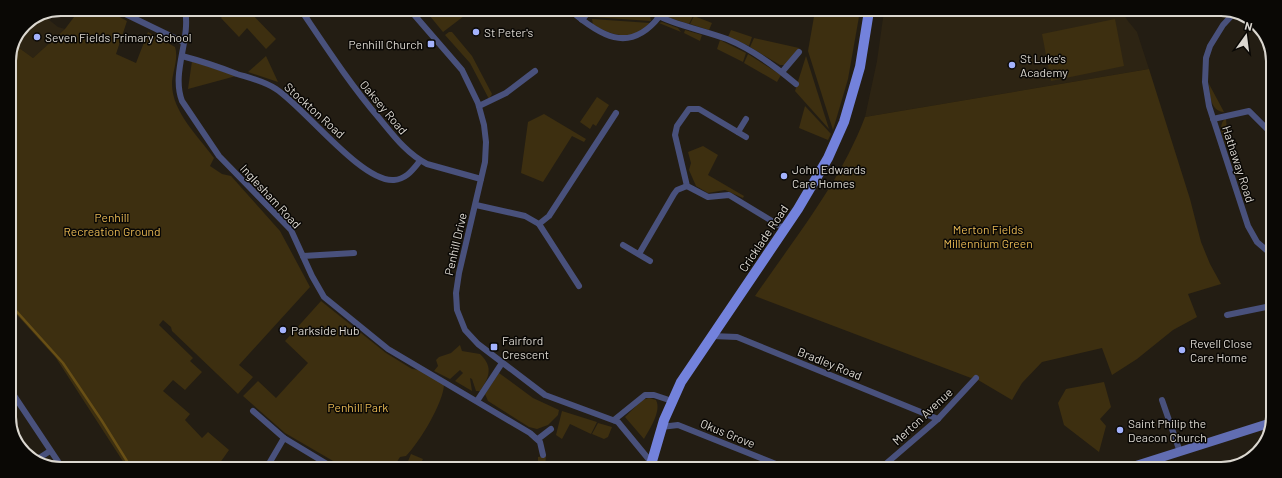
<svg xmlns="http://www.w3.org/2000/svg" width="1282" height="478" font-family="Barlow,sans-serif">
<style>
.built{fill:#2d2413}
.green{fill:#3d2f10}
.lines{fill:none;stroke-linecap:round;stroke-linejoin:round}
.stream{stroke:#684f15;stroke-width:2.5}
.minor{stroke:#49517c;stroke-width:6}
.secondary{stroke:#616db2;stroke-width:9}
.primary{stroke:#7382dc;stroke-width:10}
.poi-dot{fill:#a3b2fd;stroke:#0a0805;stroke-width:1.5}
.labels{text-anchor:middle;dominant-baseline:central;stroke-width:3;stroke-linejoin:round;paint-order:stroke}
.poi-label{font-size:12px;fill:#dbd7d0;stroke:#0a0805;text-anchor:start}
.street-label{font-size:12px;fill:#dbd7d0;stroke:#0a0805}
.park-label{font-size:12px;fill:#e8b954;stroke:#0a0805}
.rim{fill:none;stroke:#dbd7d0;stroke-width:2}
</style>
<rect width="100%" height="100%" fill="#231d13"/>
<g class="built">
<path d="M884 11 1122 12 1128 21 1137 32 1149 69 865 117 877 61Z"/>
<path d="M44 16 58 27 65 29 33 58 15 45 24 24Z"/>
</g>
<g class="green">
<path d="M80 9H105L127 21 116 54 136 63 148 32 175 47C179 59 172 72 172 84 172 112 199 137 214 158L210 166 222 174 231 176 280 231 310 287 239 365 253 377 238 394 172 331 171 327 163 320 159 325 193 358 190 361 202 372 185 390 173 380 163 391 190 414 185 420 202 438 208 432 229 450 217 467 126 466 56 358 9 306V57L15 45 33 58 65 29Z"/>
<path d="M228 9H247L276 39 266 49 247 28 239 37 221 18Z"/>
<path d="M425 10H463L461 12 464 16 443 32Z"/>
<path d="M596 10H644L650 16 651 21 592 17Z"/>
<path d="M670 10H681L693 16 689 24 667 17Z"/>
<path d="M815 11H860L848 79 833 130 808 51Z"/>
<path d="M694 16 712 23 709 30 690 24Z"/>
<path d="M592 19 650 23C632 42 613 36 593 25Z"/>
<path d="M1115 19 1124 66 1051 81 1042 34Z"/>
<path d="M662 22 678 28 681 32 659 23Z"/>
<path d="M685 30 702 35 700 41 684 33Z"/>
<path d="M731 30 752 37 749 46 728 37Z"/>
<path d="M449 32H452L472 56 492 94 489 99 470 63 445 35Z"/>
<path d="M754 38 799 48 785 65H780L750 47Z"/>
<path d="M720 40 746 53 743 62 717 49Z"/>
<path d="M748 54 781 75 777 82 744 63Z"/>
<path d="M266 56 278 82 248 72Z"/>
<path d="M806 56 829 129 795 91Z"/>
<path d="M192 61 236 76 188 89Z"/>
<path d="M1149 69 1190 199 1201 242 1210 264 1221 284 1188 294 1197 317 1173 330 1137 359 1112 375 1102 348 1042 362 1022 383 1012 400 973 377 971 378 755 296C794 239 840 183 865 117Z"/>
<path d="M1209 84 1224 112C1210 111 1210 95 1209 84Z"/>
<path d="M597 97 609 105 596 126 593 124 590 129 580 122Z"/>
<path d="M805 106 831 134 828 140 799 128Z"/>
<path d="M544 114 586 139 584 142 572 136 543 182 521 173 528 122Z"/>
<path d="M1226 118 1228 146H1226C1223 136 1217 125 1226 118Z"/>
<path d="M703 146 718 155 708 175 744 196 743 198 725 190 708 193 696 186 689 170 691 163 688 152Z"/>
<path d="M321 301 386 353 412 369 420 370 444 384C444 402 419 443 406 456L400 457 395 465 384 467H344L340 465 285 433 243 396 258 381 276 398 308 363 285 341Z"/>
<path d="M460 345 462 351 480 354C494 367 489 378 480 391H476L472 379 470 378 472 391 455 381 463 373 460 370 450 379 434 371 438 366 436 360 439 357 451 353Z"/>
<path d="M499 373 533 398 559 410 558 415 548 425 537 429 529 427 488 401 485 394Z"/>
<path d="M1104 382 1111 407 1100 419 1106 426 1099 452 1064 425 1058 403 1066 389Z"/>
<path d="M649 398 656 400C662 411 649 430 644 439L625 417 642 400Z"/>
<path d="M562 411 597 422 591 434 570 424 562 439 556 435Z"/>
<path d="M598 423 612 427 608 437 604 439 592 434Z"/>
<path d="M411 454 423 459 419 467 406 466Z"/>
<path d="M546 456 545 467H538V457Z"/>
</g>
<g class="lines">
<path class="stream" d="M9 303 63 363 102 421 130 466"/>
<g class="minor">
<path d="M115 9 183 42"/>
<path d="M185 9C191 40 171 72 182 101L219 156 291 230 312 276 324 297 388 349 530 433 540 442 543 455"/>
<path d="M301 10C326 47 350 84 379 118 393 135 407 154 427 164L481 179"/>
<path d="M410 10 462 70 478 103 484 125 486 142 485 162 459 273 456 293 457 310 465 330 478 344 545 395 618 422 651 462"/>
<path d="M570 10C599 35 629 55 659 17"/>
<path d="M647 10C672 25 700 29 727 39 752 49 776 67 796 84"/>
<path d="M1235 12 1223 25 1210 46 1206 58 1205 82 1209 106 1248 226 1257 242 1271 254"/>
<path d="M582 20 590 10"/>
<path d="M182 56C201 61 219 67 237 74 250 78 264 81 276 89 304 107 362 183 394 180 407 179 413 169 420 161"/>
<path d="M782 72 799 52"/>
<path d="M479 106 506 93 535 71"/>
<path d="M1213 119 1249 111 1272 134"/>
<path d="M738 132 746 119"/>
<path d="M746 137 699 109H689L677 126 675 135 687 186 708 197 729 195 785 229"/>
<path d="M476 205 525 216 539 224 549 216 616 113"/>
<path d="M539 224 579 286"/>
<path d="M623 245 650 261"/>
<path d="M639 254 674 194 677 190 687 186"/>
<path d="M303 256 354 253"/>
<path d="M1227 315 1271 306"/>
<path d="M712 336 737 337 938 419"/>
<path d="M9 388 61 466"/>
<path d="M1162 400 1180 452"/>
<path d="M477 401 502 363"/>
<path d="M253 411 284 438 332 467"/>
<path d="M614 420 645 395H654L672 401"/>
<path d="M661 427 678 425 786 468"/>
<path d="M538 439 551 429"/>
<path d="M36 460 50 451"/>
<path d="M424 466 427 467"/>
<path d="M267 467 284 438"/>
<path d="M881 468 938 419 976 378"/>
</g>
<path class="secondary" d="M1125 469 1270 423"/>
<path class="primary" d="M650 468 664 420 681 382 798 209 828 158 844 122 860 67 869 11"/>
</g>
<g class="poi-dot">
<circle cx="476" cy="32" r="4"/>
<circle cx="37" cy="37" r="4"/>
<rect x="427" y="40" width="8" height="8" rx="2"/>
<circle cx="1012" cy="65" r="4"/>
<circle cx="784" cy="176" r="4"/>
<circle cx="283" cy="330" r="4"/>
<rect x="490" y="343" width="8" height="8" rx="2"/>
<circle cx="1182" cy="350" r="4"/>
<circle cx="1120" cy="430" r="4"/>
</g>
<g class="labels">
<g class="poi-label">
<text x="484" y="32">St Peter's</text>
<text x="45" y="37">Seven Fields Primary School</text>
<text x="423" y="44" text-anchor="end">Penhill Church</text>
<text x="1020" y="58">St Luke's<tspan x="1020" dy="14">Academy</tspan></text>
<text x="792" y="169">John Edwards<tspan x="792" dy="14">Care Homes</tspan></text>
<text x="291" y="330">Parkside Hub</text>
<text x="502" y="340">Fairford<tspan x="502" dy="14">Crescent</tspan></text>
<text x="1190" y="343">Revell Close<tspan x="1190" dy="14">Care Home</tspan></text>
<text x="1128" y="423">Saint Philip the<tspan x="1128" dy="14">Deacon Church</tspan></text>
</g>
<g class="street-label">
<text transform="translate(384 107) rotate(50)">Oaksey Road</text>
<text transform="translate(315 110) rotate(42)">Stockton Road</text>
<text transform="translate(1239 164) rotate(72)">Hathaway Road</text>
<text transform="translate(271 196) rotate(47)">Inglesham Road</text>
<text transform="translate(763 238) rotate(-56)">Cricklade Road</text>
<text transform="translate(455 244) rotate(-77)">Penhill Drive</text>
<text transform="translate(830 363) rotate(22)">Bradley Road</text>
<text transform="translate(922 416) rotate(-43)">Merton Avenue</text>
<text transform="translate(728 433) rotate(22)">Okus Grove</text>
</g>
<g class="park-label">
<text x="112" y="217">Penhill<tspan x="112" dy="14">Recreation Ground</tspan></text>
<text x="988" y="229">Merton Fields<tspan x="988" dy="14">Millennium Green</tspan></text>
<text x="358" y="407">Penhill Park</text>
</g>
</g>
<path d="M0 0H1282V478H0ZM61 16H1221A45 45 0 0 1 1266 61V417A45 45 0 0 1 1221 462H61A45 45 0 0 1 16 417V61A45 45 0 0 1 61 16Z" fill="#0a0805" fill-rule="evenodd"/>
<path class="rim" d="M61 16H1221A45 45 0 0 1 1266 61V417A45 45 0 0 1 1221 462H61A45 45 0 0 1 16 417V61A45 45 0 0 1 61 16Z"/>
<g transform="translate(1246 36) rotate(14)" stroke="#0a0805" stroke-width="3" paint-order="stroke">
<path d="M0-3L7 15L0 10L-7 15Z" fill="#dbd7d0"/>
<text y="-6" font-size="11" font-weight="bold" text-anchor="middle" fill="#dbd7d0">N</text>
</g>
</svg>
